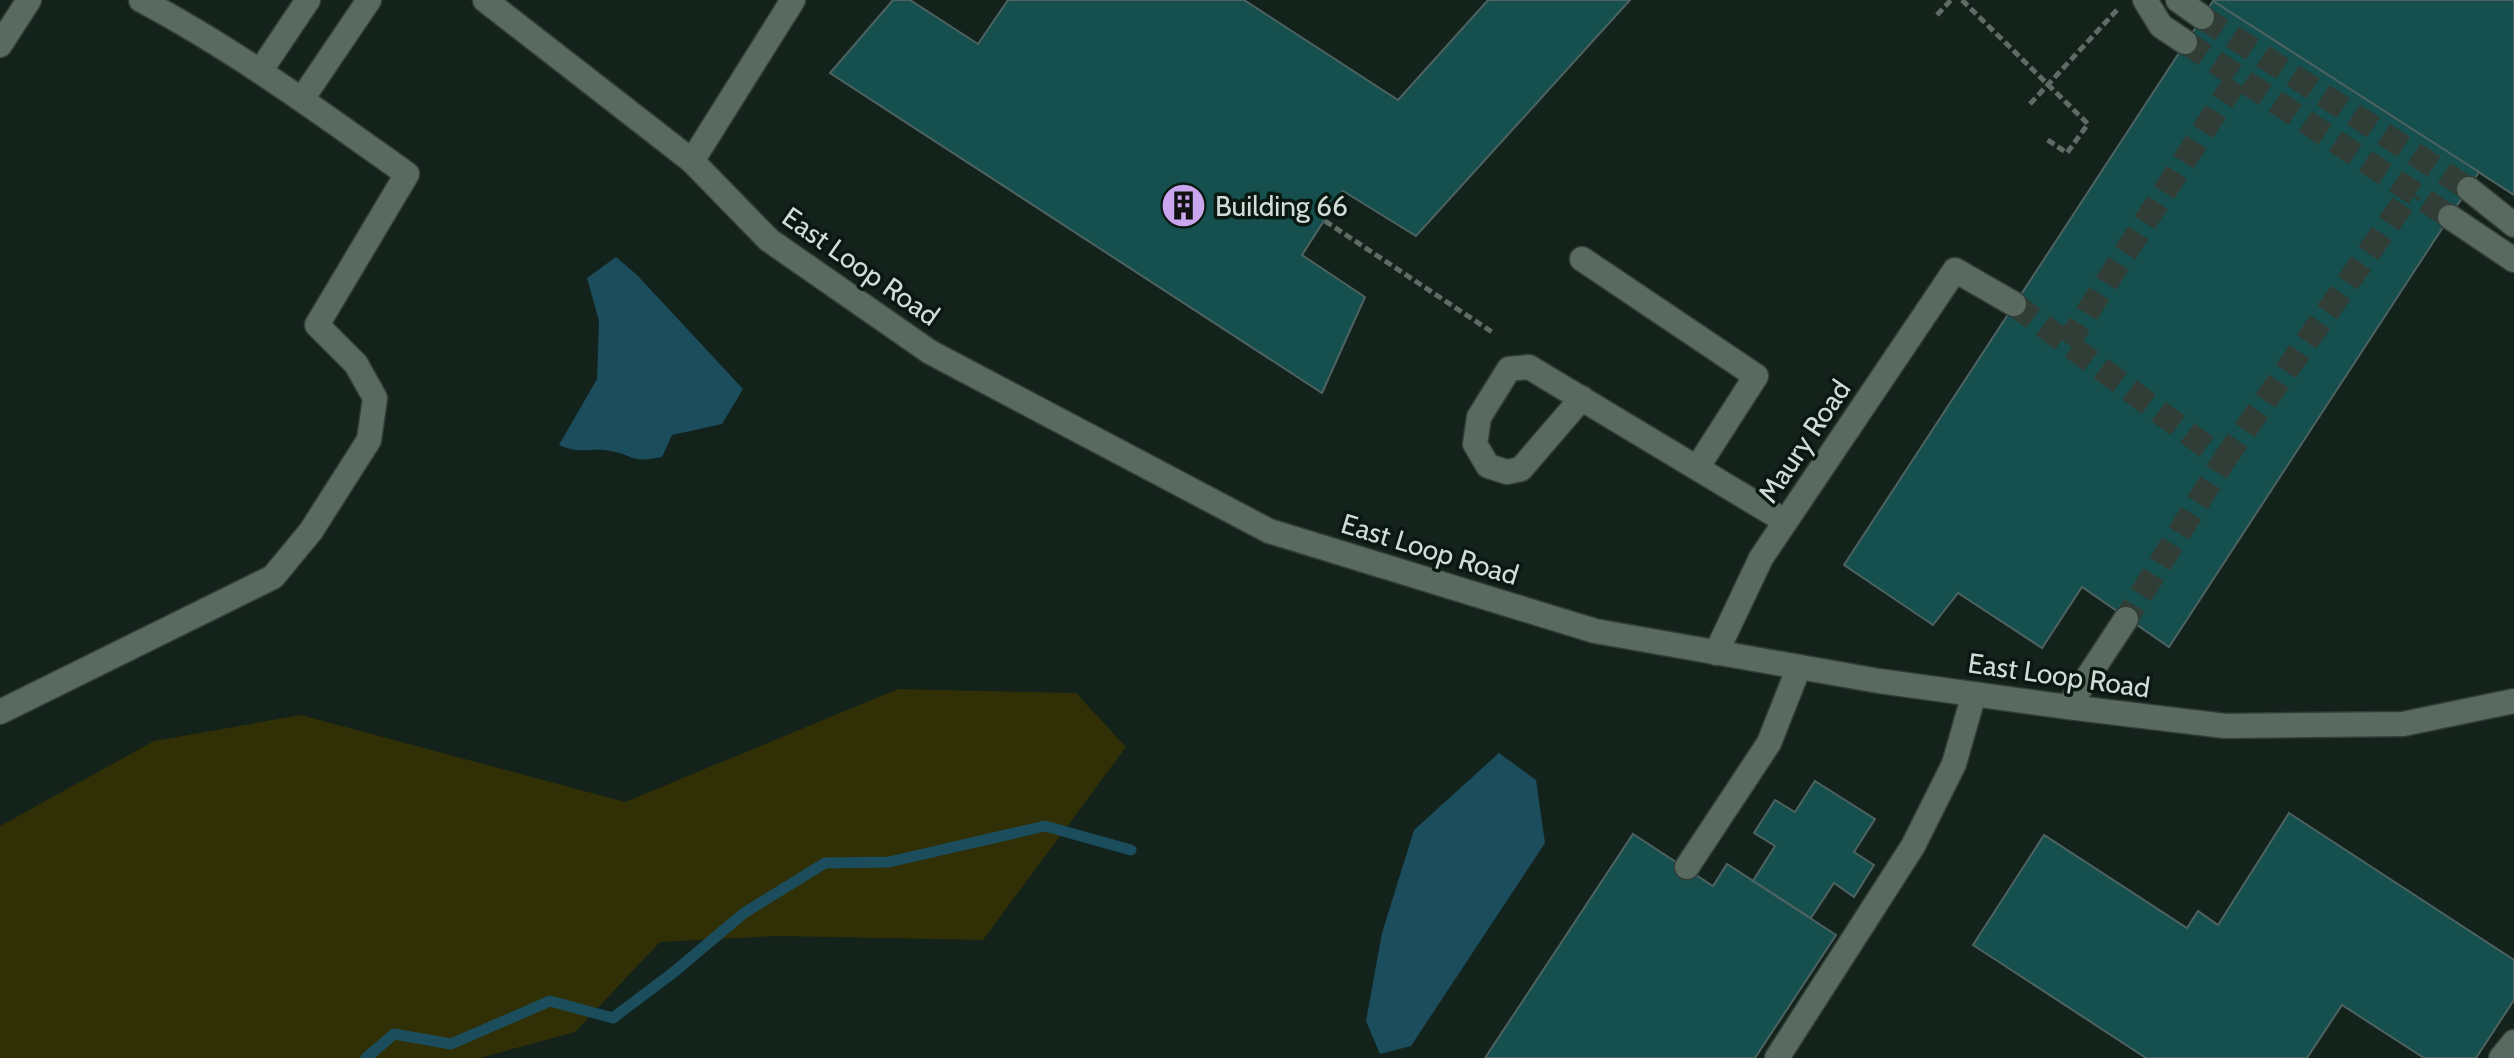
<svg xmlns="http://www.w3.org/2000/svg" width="2514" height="1058" font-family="Cabin,sans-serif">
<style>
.green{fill:#302f05}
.water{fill:#1b4d5c}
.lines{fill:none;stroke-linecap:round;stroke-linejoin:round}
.stream{stroke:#1b4d5c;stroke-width:11}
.building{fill:#16504e;stroke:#4d6261;stroke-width:2}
.minor-tunnel{stroke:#303e37;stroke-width:24;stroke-dasharray:24 12;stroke-linecap:butt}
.minor-casing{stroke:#333d38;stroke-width:27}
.path{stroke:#5f6c66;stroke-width:5;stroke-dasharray:8 4;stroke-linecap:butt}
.minor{stroke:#596a61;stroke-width:24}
.labels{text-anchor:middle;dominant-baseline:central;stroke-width:7;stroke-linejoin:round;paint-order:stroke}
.poi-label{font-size:28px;fill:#d2dcd7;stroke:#0a1812;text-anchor:start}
.street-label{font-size:28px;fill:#d2dcd7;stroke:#0a1812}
</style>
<rect width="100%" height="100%" fill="#13221b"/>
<path class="green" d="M898 689 1076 693 1126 747 983 940 778 936 660 942 575 1032 480 1058H0V826L154 741 301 715 625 802Z"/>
<g class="water">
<path d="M616 257 637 275 743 389 722 424 672 435 662 457C630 463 638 457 611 451 591 447 581 455 559 445L597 379 599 321 587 278Z"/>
<path d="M1499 753 1536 780 1545 843 1411 1046 1380 1054 1366 1021 1382 933 1414 830Z"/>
</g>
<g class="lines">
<path class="stream" d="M366 1058 394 1034 451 1044 550 1001 613 1018 674 972 744 913 825 863 889 862 1045 826 1131 850"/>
</g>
<g class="building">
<path d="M893 0H910L978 44 1008 0H1244L1398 100 1488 0H1630L1416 236 1343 191 1302 255 1365 297 1322 393 830 73Z"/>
<path d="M2214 0H2514V195L2213 1Z"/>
<path d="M2213 1 2479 172 2169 647 2082 587 2042 648 1958 593 1933 625 1844 565Z"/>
<path d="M1815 781 1875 819 1854 852 1874 865 1854 897 1834 883 1811 918 1753 881 1775 846 1754 833 1775 800 1795 812Z"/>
<path d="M2289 813 2514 960V1000L2476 1058H2424L2342 1005 2307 1058H2146L1973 945 2044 835 2187 928 2198 911 2218 925Z"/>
<path d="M1633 834 1713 886 1727 864 1836 935 1755 1058H1485Z"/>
</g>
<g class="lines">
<g class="minor-tunnel">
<path d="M2202 17 2469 189"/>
<path d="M2185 42 2450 217"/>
<path d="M2014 304 2224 460 2126 619"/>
<path d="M2067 344 2238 77"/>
<path d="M2224 460 2411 192"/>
</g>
<defs>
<g id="minor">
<path d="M485 0 692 161 769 240 930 352 1269 531 1595 631 1879 681 2068 707 2225 726 2403 724 2514 701"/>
<path d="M2145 0 2161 26 2185 42"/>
<path d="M2178 0 2202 17"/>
<path d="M0 45 29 0"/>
<path d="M261 70 308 0"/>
<path d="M302 99 369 0"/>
<path d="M692 161 793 0"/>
<path d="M2469 189 2514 225"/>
<path d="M2450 217 2514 260"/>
<path d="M1582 259 1756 376 1697 468"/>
<path d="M1582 398 1521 469 1507 472 1488 466 1475 444 1479 417 1509 369 1529 367 1785 521"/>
<path d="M1716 653 1761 558 1955 270 2014 304"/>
<path d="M2068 707 2126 619"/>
<path d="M0 712 273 577 311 531 369 440 375 398 356 364 317 325 407 174C320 112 235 50 141 0"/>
<path d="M1687 867 1769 743 1799 667"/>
<path d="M1777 1058 1913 846 1954 764 1974 694"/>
<path d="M2501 1058 2514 1042"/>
</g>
</defs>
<use href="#minor" class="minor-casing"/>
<g class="path">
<path d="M1962 0 2088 124 2067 153 2045 138"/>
<path d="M1937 15 1951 0"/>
<path d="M2030 104 2117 10"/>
<path d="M1325 221 1495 334"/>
</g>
<use href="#minor" class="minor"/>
</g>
<defs>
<symbol id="building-disc" viewBox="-11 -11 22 22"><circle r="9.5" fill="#c9a5ee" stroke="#0a1812"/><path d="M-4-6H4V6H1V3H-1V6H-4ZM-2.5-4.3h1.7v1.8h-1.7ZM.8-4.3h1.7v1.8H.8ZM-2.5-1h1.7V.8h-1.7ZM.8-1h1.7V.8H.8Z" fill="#111"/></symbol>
</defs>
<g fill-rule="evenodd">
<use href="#building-disc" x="1158" y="180" width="51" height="51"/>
</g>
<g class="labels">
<g class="poi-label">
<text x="1215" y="206">Building 66</text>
</g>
<g class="street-label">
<text transform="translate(861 266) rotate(35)">East Loop Road</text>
<text transform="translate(1804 441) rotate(-56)">Maury Road</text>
<text transform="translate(1430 549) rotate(17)">East Loop Road</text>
<text transform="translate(2059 675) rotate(8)">East Loop Road</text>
</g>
</g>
</svg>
